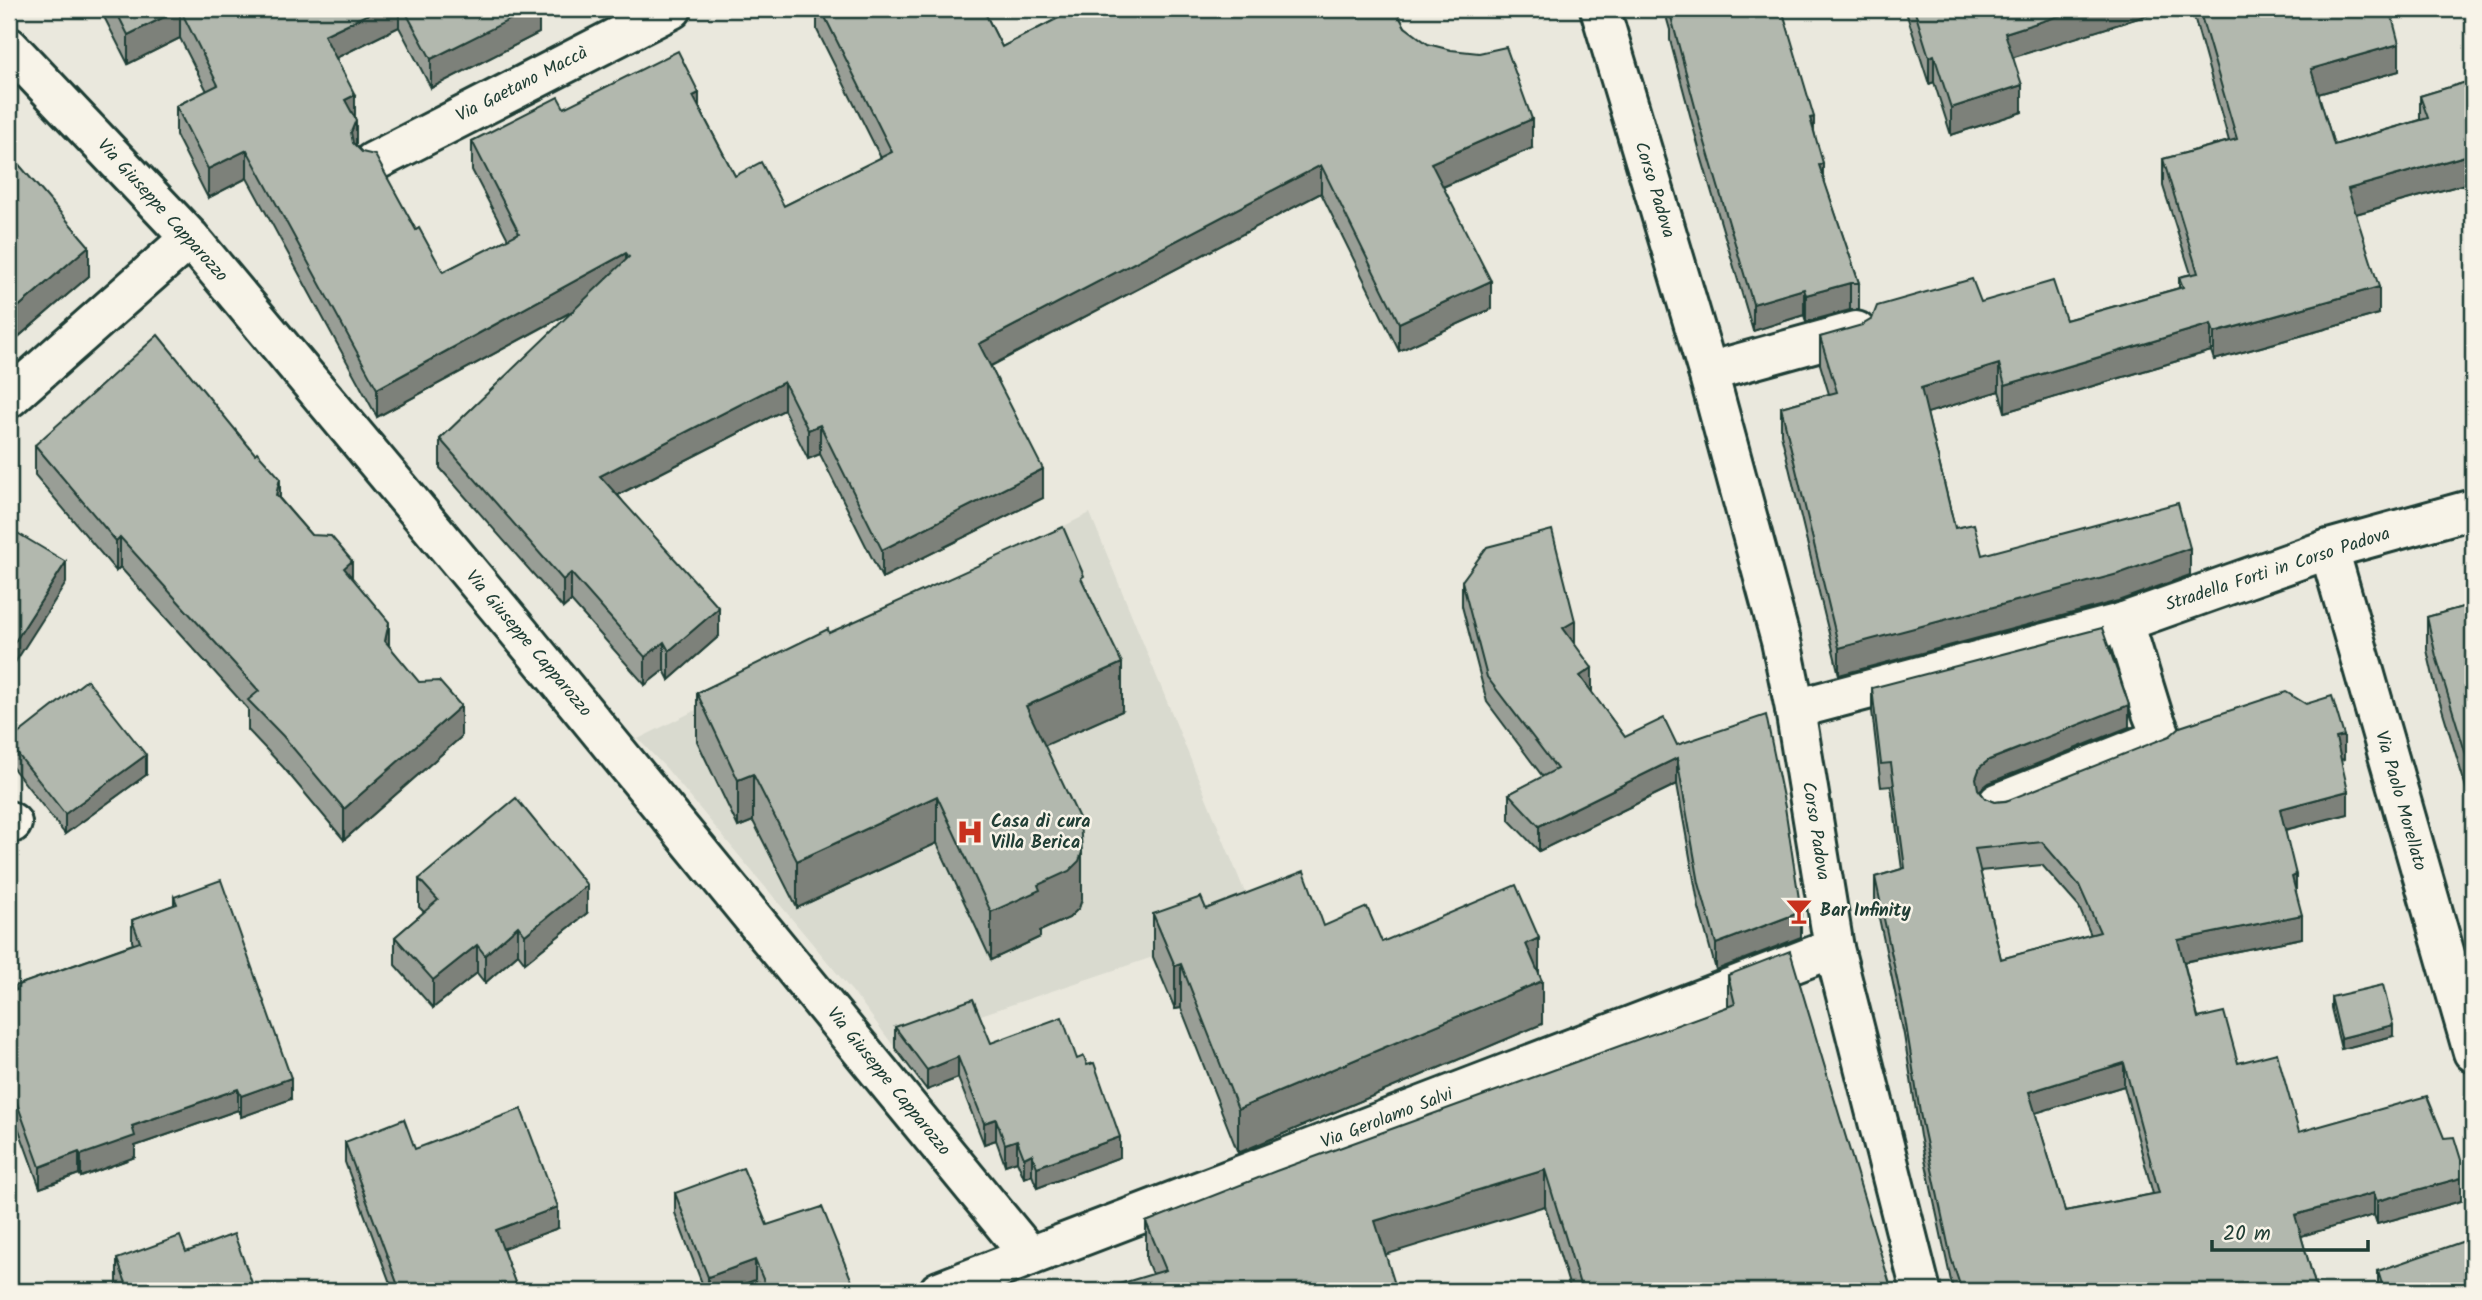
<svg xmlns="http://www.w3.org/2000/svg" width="2482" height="1300" font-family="Kalam,sans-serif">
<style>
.built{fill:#d9dacf}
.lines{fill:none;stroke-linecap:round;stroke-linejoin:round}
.minor-casing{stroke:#1f3d34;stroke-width:44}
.minor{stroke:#f7f3e8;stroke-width:38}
.wall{fill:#999e96;stroke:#1f3d34;stroke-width:2;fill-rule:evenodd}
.shaded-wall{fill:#7d817a;stroke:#1f3d34;stroke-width:2}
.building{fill:#b2b8ae;stroke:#1f3d34;stroke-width:2;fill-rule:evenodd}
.labels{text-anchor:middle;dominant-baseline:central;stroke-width:5;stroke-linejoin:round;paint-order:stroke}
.street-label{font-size:18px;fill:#1f3d34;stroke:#f7f3e8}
.poi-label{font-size:18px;font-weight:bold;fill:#1f3d34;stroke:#f7f3e8;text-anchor:start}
</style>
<rect width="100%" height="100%" fill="#eae8dd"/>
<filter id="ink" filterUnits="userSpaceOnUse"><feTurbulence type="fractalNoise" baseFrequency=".0143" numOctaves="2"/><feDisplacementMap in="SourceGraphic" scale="14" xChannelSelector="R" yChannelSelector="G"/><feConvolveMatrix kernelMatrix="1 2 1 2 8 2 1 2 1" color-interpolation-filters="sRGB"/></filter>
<g filter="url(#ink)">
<path class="built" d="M1090 513 1257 922 972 1018 895 1048 861 1002 666 768 638 739Z"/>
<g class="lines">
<defs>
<g id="minor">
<path d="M1600 9 1708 372 1781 641 1795 709 1834 948 1921 1291"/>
<path d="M9 47 190 238 513 625 1030 1256"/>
<path d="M373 162 672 9"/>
<path d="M1708 372 1856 331"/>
<path d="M9 398 190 238"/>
<path d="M2329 549 2473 1052"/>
<path d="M1795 709 2124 622 2329 549 2473 509"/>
<path d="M1998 803 2162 738 2152 713 2124 622"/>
<path d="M9 821 12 823"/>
<path d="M939 1291 1834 948"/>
</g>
</defs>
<use href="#minor" class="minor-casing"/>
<use href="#minor" class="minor"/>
</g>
<g class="wall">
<path d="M100 9H542L539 10V33L431 88 399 27 336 58 355 117 356 146 443 272 508 239 472 170V141L564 108 699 107 735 176 784 206 881 158 817 30V9H983L1002 47 1068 13 1066 9H1395L1405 27 1532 148 1443 187 1491 309 1399 351 1321 193 991 366 1043 498 882 578 820 454 808 459 784 410 618 495 719 636 669 680 664 670 645 685 571 601 563 608 440 468V439L575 310 377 417 247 178 208 198 176 135V106L207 91 180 38 128 64Z"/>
<path d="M1664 9H1782L1814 131 1823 178 1859 283V310H1850L1806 322 1804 315 1753 331 1701 156 1670 40V30Z"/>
<path d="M1905 9H2167L2013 57 2022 112 1951 135 1934 82 1929 84Z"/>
<path d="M2192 9H2390L2399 71 2318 94 2334 145 2420 120V96L2473 80V185L2472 182 2356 214 2379 314 2214 360 2211 351 2005 412 1999 391 1927 413 1955 528 1982 555 2190 575 2118 601 1839 675 1781 434V407L1829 394 1820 364V337L1981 302 2066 320 2179 288V277L2191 274 2163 186V159L2229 141Z"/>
<path d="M9 153 89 276 17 338 9 328Z"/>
<path d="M35 445 280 499 311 535 352 578 389 646 461 737 344 840 283 767 248 730V709L120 567 116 571 35 475Z"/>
<path d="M1462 581 1575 645 1592 693 1625 737 1677 745 1801 937 1716 970 1699 908 1677 784 1539 851 1509 820V794L1543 777 1487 702 1462 606Z"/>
<path d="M2473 604 2471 804 2436 689 2427 650V617Z"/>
<path d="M829 633 1122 711 1044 745 1082 899 1079 908 1069 918 1040 931V937L991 960 937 843 797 908 753 821 738 827 697 741V693Z"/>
<path d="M1872 688 2129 727 1989 783 1980 791 1985 798 1995 802 2344 759 2341 760 2348 814 2285 830 2296 892 2302 938 2184 962 2198 1018 2299 1132 2461 1201 2377 1224 2374 1215 2301 1236 2317 1291H1954L1951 1281 1920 1136 1904 1035 1875 899V877L1902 869 1891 786 1881 787 1872 711ZM2042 865 2079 907 2091 935 2001 959 1980 871ZM2124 1086 2153 1194 2065 1211 2035 1113Z"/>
<path d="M9 741 146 775 65 834 9 763Z"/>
<path d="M419 879 587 913 525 963 518 954 485 983 477 973 433 1008 395 965V937L424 912 419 907Z"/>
<path d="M174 897 291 1099 241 1117 238 1110 135 1146V1157L81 1177 79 1174 40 1188 9 1102V993L15 991V986L133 944 132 941V920L174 905Z"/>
<path d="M1206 909 1324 926 1382 942 1539 973 1542 1024 1238 1153 1181 1008 1175 1009 1153 957V914Z"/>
<path d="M1728 975 1892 1291H1571L1545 1206 1152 1274 1146 1259V1222L1728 1007Z"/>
<path d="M2331 997 2393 1036 2341 1049 2331 1008Z"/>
<path d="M895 1027 1077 1059 1120 1157 1037 1188 1032 1175 1024 1178 1017 1161 1005 1165 996 1140 984 1144 958 1078 927 1090 895 1048Z"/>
<path d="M345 1142 415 1149 558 1228 502 1248 518 1291H393L345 1162Z"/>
<path d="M675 1193 767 1225 855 1291H760L755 1280 725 1291H705L675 1213Z"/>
<path d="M186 1252 255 1291H118L117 1288V1259Z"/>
<path d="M2378 1271 2473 1291H2378Z"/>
</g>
<g class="shaded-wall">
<path d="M180 9V38L128 64V35Z"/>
<path d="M379 9H399V27L324 64V35Z"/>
<path d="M530 9H542L539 10V33L431 88V59Z"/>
<path d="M2081 9H2167L2005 60V33Z"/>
<path d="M2399 44V71L2311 96V69Z"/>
<path d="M1934 55V82L1929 84V57Z"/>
<path d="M2022 85V112L1951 135V108Z"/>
<path d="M699 93V122L693 96Z"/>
<path d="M355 95V124L345 100Z"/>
<path d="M1814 117V144L1810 118Z"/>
<path d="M1532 119V148L1431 192V163Z"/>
<path d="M356 120V149L351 160V132Z"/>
<path d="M247 150V178L208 198V169Z"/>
<path d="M2472 154V182L2348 216V189Z"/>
<path d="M1823 163V190L1819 165Z"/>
<path d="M1321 165V193L979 372V344Z"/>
<path d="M89 246V276L17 338V308Z"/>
<path d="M626 253V282L377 417V389Z"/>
<path d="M1491 281V309L1399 351V323Z"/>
<path d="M1850 283V310L1806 322V295Z"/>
<path d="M2379 287V314L2214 360V333Z"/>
<path d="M1804 289V315L1753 331V304Z"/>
<path d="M2211 324V351L2005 412V385Z"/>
<path d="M1999 364V391L1921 415V388Z"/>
<path d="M784 382V410L600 504V476Z"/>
<path d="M820 425V454L808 459V430Z"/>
<path d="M1043 469V498L882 578V550Z"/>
<path d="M280 478V508L276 495Z"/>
<path d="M120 537V567L116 571V541Z"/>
<path d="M2190 548V575L2118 601 1839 675V648Z"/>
<path d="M352 561V591L344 568Z"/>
<path d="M66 562V583L9 672V651Z"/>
<path d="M571 573V601L563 608V580Z"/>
<path d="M719 608V636L669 680V651Z"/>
<path d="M1575 621V646L1563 628Z"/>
<path d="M389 622V652L385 641Z"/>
<path d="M664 642V670L645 685V657Z"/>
<path d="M1122 663V711L1026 754V706Z"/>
<path d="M1592 668V693L1580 676Z"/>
<path d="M2129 705V727L1989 783 1980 790 1976 801V778L1980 767 1989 760Z"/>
<path d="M461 706V737L344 840V809Z"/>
<path d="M2344 736V759L2336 761V738Z"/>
<path d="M146 755V775L65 834V814Z"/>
<path d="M1677 758V784L1539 851V826Z"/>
<rect x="2471" y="771" width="2" height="33"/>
<path d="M753 774V821L738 827V780Z"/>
<path d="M2348 791V814L2280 831V809Z"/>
<path d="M937 796V843L797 908V861Z"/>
<path d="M1082 852V899L1079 908 1069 918 1040 931V937L991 960V912L1038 885Z"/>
<path d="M2296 875V898L2292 877Z"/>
<path d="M587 885V913L525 963V935Z"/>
<path d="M1801 912V937L1716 970V944Z"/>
<path d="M2302 915V938L2178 963V940Z"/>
<path d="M518 926V954L485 983V955Z"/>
<path d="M1539 938V982L1526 944Z"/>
<path d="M477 945V973L433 1008V980Z"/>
<path d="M1181 964V1008L1175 1009V966Z"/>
<path d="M1542 981V1024L1238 1153V1109Z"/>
<path d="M2393 1025V1036L2341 1049V1038Z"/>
<path d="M958 1057V1078L927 1090V1070Z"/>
<path d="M2124 1063V1086L2029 1115V1092Z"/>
<path d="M291 1078V1099L241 1117V1096Z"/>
<path d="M238 1089V1110L135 1146V1157L81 1177V1155L132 1126Z"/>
<path d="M996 1119V1140L984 1144V1123Z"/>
<path d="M1120 1137V1157L1037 1188V1167Z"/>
<path d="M1017 1140V1161L1005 1165V1144Z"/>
<path d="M79 1152V1174L40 1188V1167Z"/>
<path d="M1032 1154V1175L1024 1178V1158Z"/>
<path d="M1545 1170V1206L1375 1258V1221Z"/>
<path d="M2461 1178V1201L2377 1224V1201Z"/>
<path d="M2374 1193V1215L2295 1238V1215Z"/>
<path d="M558 1207V1228L496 1251V1230Z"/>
<path d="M755 1260V1280L725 1291H708V1277Z"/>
</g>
<g class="building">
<path d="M115 9H379L324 35 355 95 345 100 356 120 351 132 353 143 362 152 375 155 416 230 419 228 443 272 519 233 472 141 558 97 564 108 678 51 699 93 693 96 735 176 761 162 784 206 892 152 821 9H983L1002 47 1076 9H1395L1405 27 1428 44 1451 50 1479 53 1506 47 1532 119 1431 163 1491 281 1399 323 1321 165 979 344 1043 469 882 550 820 425 808 430 784 382 600 476 719 608 669 651 664 642 645 657 571 573 563 580 440 439 629 257 626 253 377 389 247 150 208 169 176 106 218 85 180 9 128 35Z"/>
<path d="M404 9H531L431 59Z"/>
<path d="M1671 9H1782L1814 117 1810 118 1823 163 1819 165 1859 283H1850L1806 295 1804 289 1753 304 1701 129 1670 13H1673Z"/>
<path d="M1914 9H2081L2005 33 2022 85 1951 108 1934 55 1929 57Z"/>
<path d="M2199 9H2390L2399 44 2311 69 2334 145 2428 118 2420 96 2473 80V157L2472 154 2348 189 2379 287 2214 333 2211 324 2005 385 1999 364 1921 388 1955 528 1974 524 1982 555 2178 503 2190 548 2118 574 1839 648 1781 407 1837 392 1820 337 1862 325 1872 319 1877 306 1972 279 1981 302 2053 281 2066 320 2183 287 2179 277 2198 273 2163 159 2237 139Z"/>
<path d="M9 153 89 246 17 308 9 298Z"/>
<path d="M158 335 255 454 257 452 280 478 276 495 311 535 331 536 352 561 344 568 389 622 385 641 419 682 439 681 461 706 344 809 283 736 248 700 259 691 120 537 116 541 35 445Z"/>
<path d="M1063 527 1084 576 1081 578 1122 663 1026 706 1080 820 1082 852 1079 861 1069 871 1038 885 1040 890 991 912 937 796 797 861 753 774 738 780 697 693 828 629 829 633Z"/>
<path d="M9 528 66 562 9 651Z"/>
<path d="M1552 530 1575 621 1563 628 1592 668 1580 676 1625 737 1664 718 1677 745 1766 715 1785 807 1801 912 1716 944 1699 883 1677 758 1539 826 1509 794 1557 769 1487 677 1462 581 1487 547Z"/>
<path d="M2473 604V771H2471L2436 656 2427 617Z"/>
<path d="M2102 628 2129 705 1989 760 1980 767 1976 778 1978 789 1985 798 1995 802 2006 801 2170 736 2180 727 2286 692 2306 704 2332 696 2344 736 2336 738 2348 791 2280 809 2296 875 2292 877 2302 915 2178 940 2198 1018 2224 1012 2238 1063 2277 1053 2299 1132 2427 1096 2444 1138 2454 1137 2461 1160V1178L2377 1201 2374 1193 2295 1215 2317 1291H1962L1951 1258 1920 1113 1904 1012 1875 877 1905 868 1891 763 1881 764 1872 688ZM2042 842 2079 885 2100 932 2001 959 1975 849ZM2124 1063 2159 1193 2065 1211 2029 1092Z"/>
<path d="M87 680 146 755 65 814 9 743V741Z"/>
<path d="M516 798 587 885 525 935 518 926 485 955 477 945 433 980 395 937 438 900 419 879Z"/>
<path d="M1304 871 1324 926 1367 907 1382 942 1516 885 1539 938 1526 944 1542 981 1238 1109 1181 964 1175 966 1153 914 1201 897 1206 909Z"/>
<path d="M221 880 291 1078 241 1096 238 1089 132 1126 135 1136 81 1155 79 1152 40 1167 9 1081V993L17 990 15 986 140 942 132 920 177 904 174 897Z"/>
<path d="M1790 951 1892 1291H1582L1545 1170 1375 1221 1397 1291H1096L1166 1270 1146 1222 1276 1171 1735 1004 1728 975Z"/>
<path d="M2383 985 2393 1025 2341 1038 2331 997Z"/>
<path d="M973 999 991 1043 1062 1017 1077 1059 1084 1056 1087 1065 1094 1063 1120 1137 1037 1167 1032 1154 1024 1158 1017 1140 1005 1144 996 1119 984 1123 958 1057 927 1070 895 1027Z"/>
<path d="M521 1109 558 1207 496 1230 518 1291H400L345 1142 404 1119 415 1149Z"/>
<path d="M743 1168 767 1225 822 1207 855 1289 849 1291H768L755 1260 708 1277 675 1193Z"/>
<path d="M234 1234 255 1291H129L117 1259 180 1236 186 1252Z"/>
<path d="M2473 1238V1291H2384L2378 1271Z"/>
</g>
</g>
<defs>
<symbol id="hospital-bare" viewBox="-9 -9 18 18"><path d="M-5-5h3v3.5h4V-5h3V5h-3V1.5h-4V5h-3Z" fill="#c8321e" stroke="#f7f3e8" stroke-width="2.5" paint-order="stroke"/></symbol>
<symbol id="bar-bare" viewBox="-9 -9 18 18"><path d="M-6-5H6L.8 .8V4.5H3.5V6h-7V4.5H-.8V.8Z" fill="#c8321e" stroke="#f7f3e8" stroke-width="2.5" paint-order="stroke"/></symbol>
</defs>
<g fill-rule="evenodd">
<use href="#hospital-bare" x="951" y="813" width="38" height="38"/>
<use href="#bar-bare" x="1780" y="892" width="38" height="38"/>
</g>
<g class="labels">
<g class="street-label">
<text transform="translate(522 85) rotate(-27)">Via Gaetano Maccà</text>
<text transform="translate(1654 190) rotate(73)">Corso Padova</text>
<text transform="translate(162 211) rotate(48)">Via Giuseppe Capparozzo</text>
<text transform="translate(2278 570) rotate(-18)">Stradella Forti in Corso Padova</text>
<text transform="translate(528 644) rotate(50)">Via Giuseppe Capparozzo</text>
<text transform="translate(2400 801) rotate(74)">Via Paolo Morellato</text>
<text transform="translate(1815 831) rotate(81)">Corso Padova</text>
<text transform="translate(888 1082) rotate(51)">Via Giuseppe Capparozzo</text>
<text transform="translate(1387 1119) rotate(-21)">Via Gerolamo Salvi</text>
</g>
<g class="poi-label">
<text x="991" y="822">Casa di cura<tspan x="991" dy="21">Villa Berica</tspan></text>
<text x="1820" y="911">Bar Infinity</text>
</g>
</g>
<rect width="2482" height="1300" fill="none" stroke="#f7f3e8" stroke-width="35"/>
<rect x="18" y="18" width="2447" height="1265" fill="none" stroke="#1f3d34" stroke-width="2.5" filter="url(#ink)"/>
<path d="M2212 1240v10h156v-10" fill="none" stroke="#1f3d34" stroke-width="3.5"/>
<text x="2223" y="1240" font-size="21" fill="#1f3d34" stroke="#f7f3e8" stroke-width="5" paint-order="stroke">20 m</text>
</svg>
